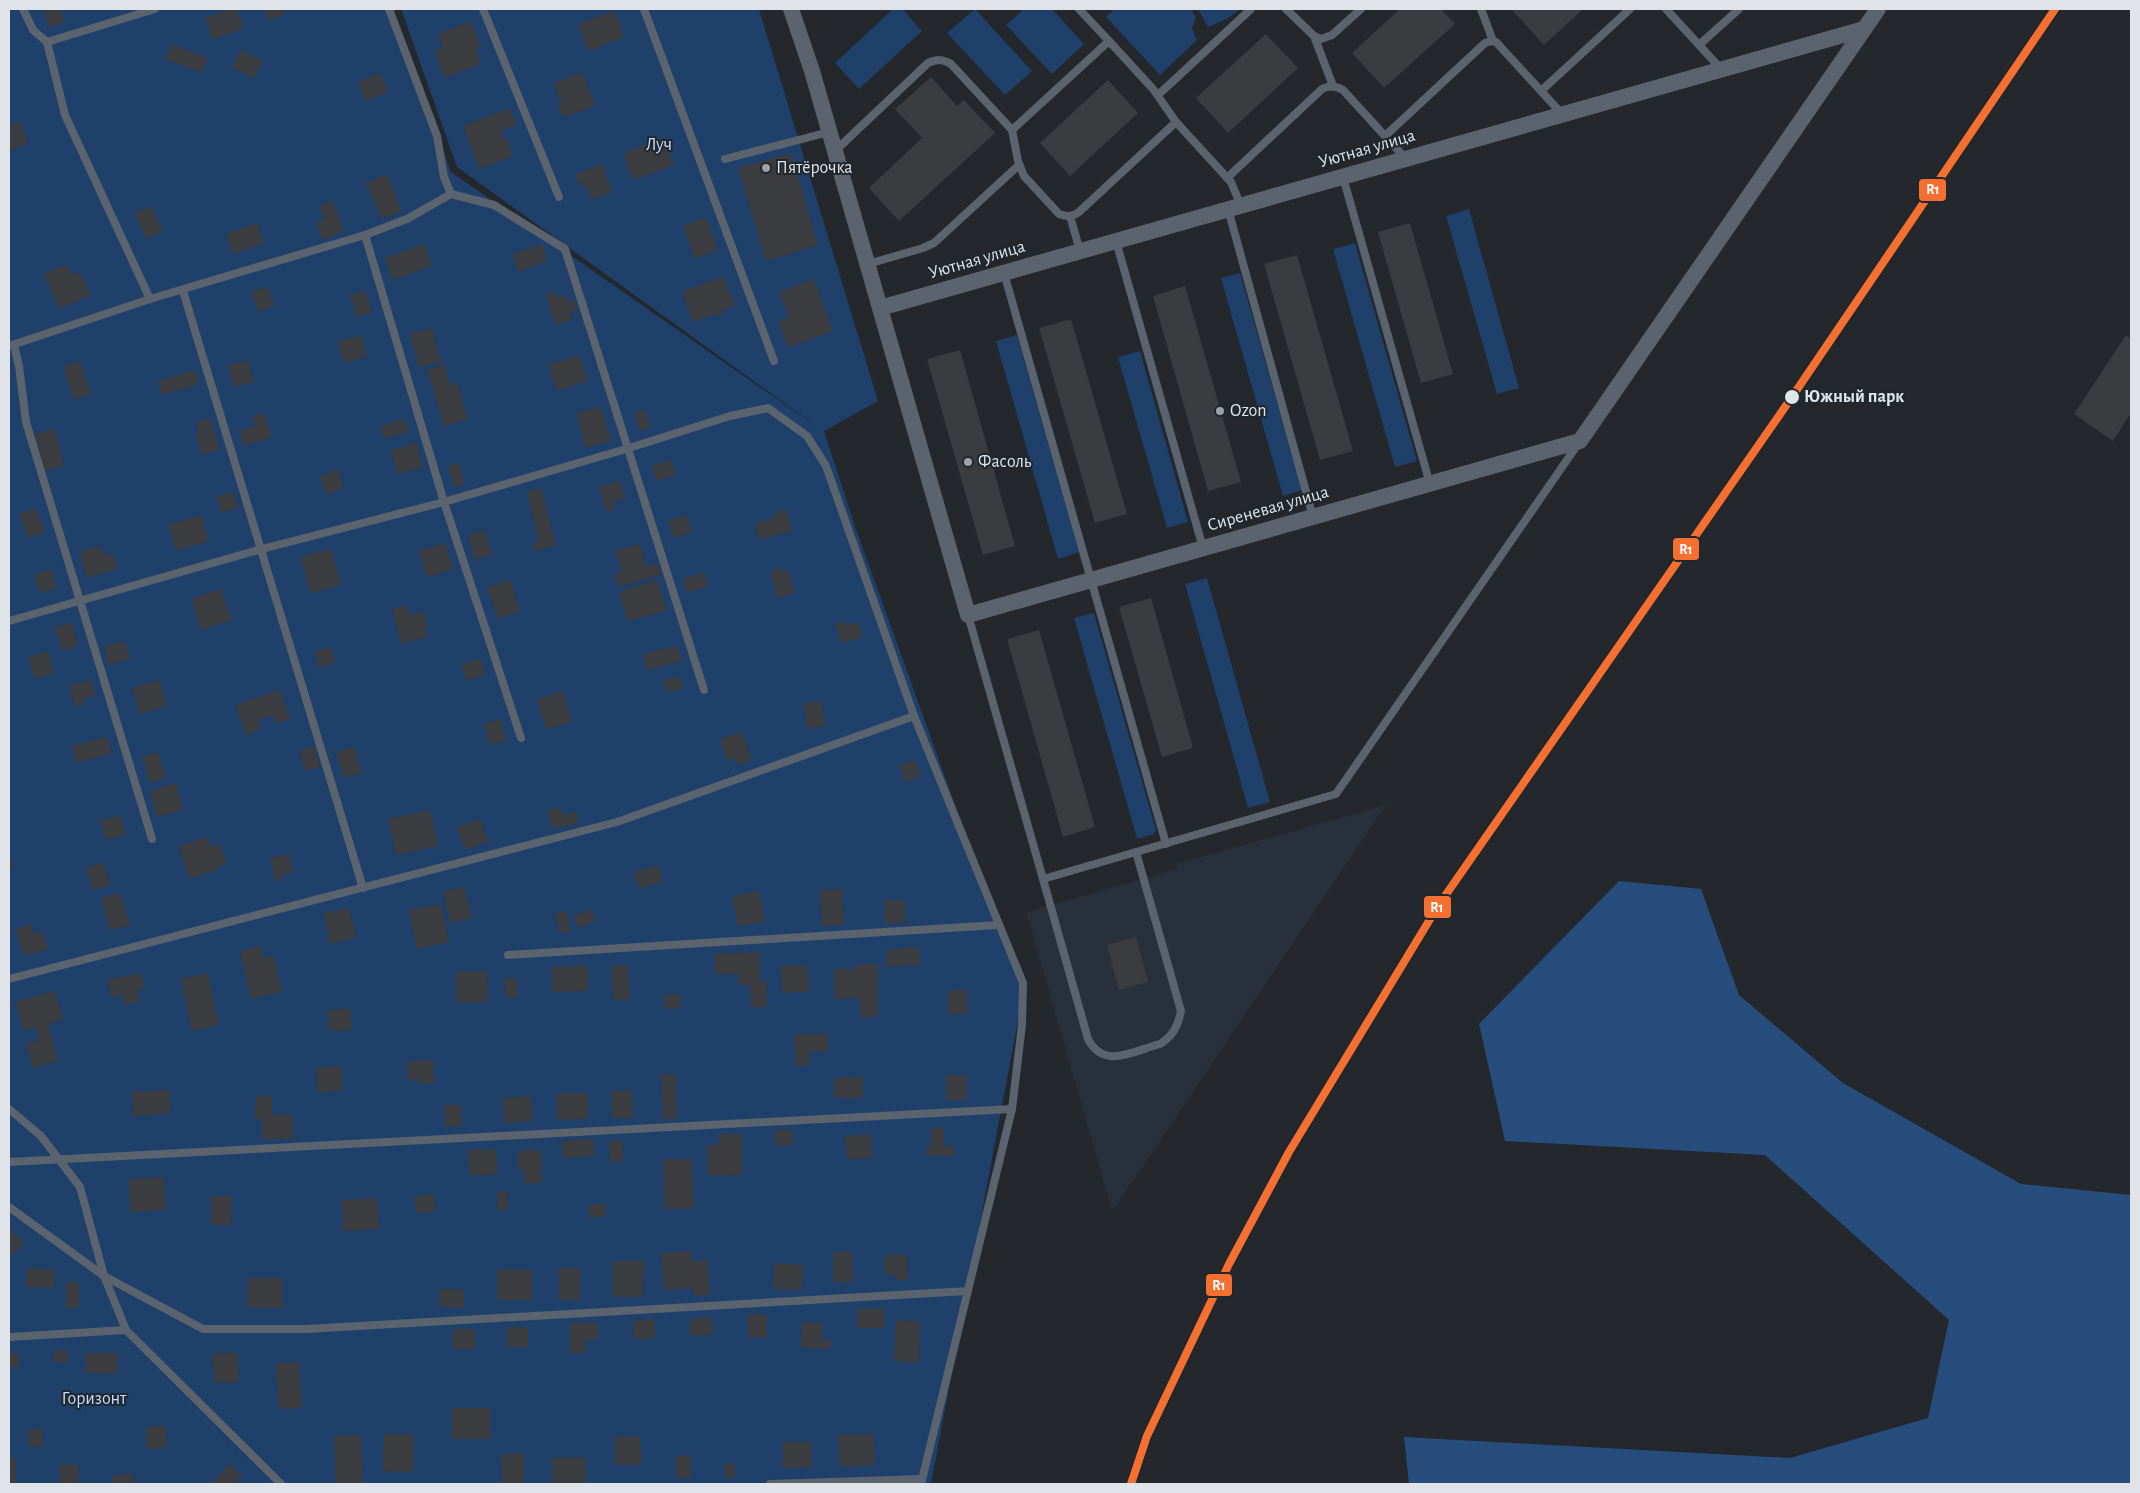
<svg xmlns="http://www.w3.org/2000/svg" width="2140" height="1493" font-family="'Alegreya Sans',sans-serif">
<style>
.built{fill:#27303b}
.green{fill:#1e406a}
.forest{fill:#274d7c}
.building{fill:#3a3c3f}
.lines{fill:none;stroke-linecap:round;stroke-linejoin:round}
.lane{stroke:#5a636e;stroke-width:8}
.street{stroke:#5a636e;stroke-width:16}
.rail-1-casing{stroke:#21272e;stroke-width:11}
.rail-1{stroke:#f46f30;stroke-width:8}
.poi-dot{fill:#9ea2a6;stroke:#21272e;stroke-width:2}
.stop-dot{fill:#e0e4e9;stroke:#21272e;stroke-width:2}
.labels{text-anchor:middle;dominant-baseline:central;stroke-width:4;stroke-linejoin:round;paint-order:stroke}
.park-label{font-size:18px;fill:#c4ddfe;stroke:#21272e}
.street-label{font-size:18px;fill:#e0e4e9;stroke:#21272e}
.poi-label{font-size:18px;fill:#e0e4e9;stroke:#21272e;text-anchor:start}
.stop-label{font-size:18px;font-weight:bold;fill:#e0e4e9;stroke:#21272e;text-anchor:start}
.line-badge{stroke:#21272e;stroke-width:2}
.badge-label{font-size:14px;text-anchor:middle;font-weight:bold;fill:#fff}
</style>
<rect width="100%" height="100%" fill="#24272b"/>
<path class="built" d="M1386 805 1112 1212 1026 912 1177 869 1176 864Z"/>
<g class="green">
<path d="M9 9H392L451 172 823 431 457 167 401 9H759L878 401 824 431 856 529 1023 994 931 1484H9Z"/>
<path d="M893 9H902L922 31 859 89 835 63Z"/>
<path d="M975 9 1032 71 1005 95 947 33Z"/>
<path d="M1024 9H1052L1084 44 1052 74 1006 25Z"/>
<path d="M1115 9H1191L1196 18 1192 28 1197 40 1160 75 1106 17Z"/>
<path d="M1198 9H1240L1226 19 1208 27Z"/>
<path d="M1469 209 1519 388 1497 394 1446 216Z"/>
<path d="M1355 243 1417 461 1395 467 1333 249Z"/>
<path d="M1240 273 1302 490 1283 496 1221 278Z"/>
<path d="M1017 335 1079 552 1058 559 996 341Z"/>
<path d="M1140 351 1188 522 1167 528 1118 357Z"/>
<path d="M1207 578 1270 802 1248 808 1185 584Z"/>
<path d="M1094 613 1156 830 1154 834 1137 839 1074 618Z"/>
</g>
<path class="forest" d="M1619 881 1701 889 1739 995 1843 1083 2021 1184 2131 1195V1484H1409L1404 1437 1790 1458 1928 1418 1949 1320 1765 1155 1505 1141 1479 1024Z"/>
<g class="building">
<path d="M44 9H61L64 23 48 27Z"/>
<path d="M231 9H237L243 29 212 39 205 18Z"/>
<path d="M264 9H282L284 15 268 20Z"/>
<path d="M1400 9H1441L1455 24 1384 88 1352 53Z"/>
<path d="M1513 9H1583L1544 45 1512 10Z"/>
<path d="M615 11 624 37 588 51 578 24Z"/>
<path d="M471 21 481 47 476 49 481 64 444 78 435 51 443 48 438 34Z"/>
<path d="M1266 34 1298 68 1228 133 1196 98Z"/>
<path d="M171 44 208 58 202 73 165 59Z"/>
<path d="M241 50 263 61 254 79 232 67Z"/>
<path d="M582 72 595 106 566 116 561 114 559 109 561 103 554 83Z"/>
<path d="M380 73 388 92 366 101 358 82Z"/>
<path d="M931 77 957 106 964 100 995 133 899 221 869 188 922 138 895 109Z"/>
<path d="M1108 80 1138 113 1070 176 1040 143Z"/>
<path d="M510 108 517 125 501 131 504 139H507L513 156 479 169 463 126Z"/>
<path d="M21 122 28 144 9 150V126Z"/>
<path d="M664 138 674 165 633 180 623 153Z"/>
<path d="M791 153 818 245 766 261 738 168Z"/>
<path d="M602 164 612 192 591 200 586 186 583 187 580 181 577 182 575 174Z"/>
<path d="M387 174 402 211 382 219 366 183Z"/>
<path d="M332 200 344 231 323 240 316 222 325 219 319 206Z"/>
<path d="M151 206 163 231 146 239 135 213Z"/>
<path d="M706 217 718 250 695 259 683 226Z"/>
<path d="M257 223 264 243 233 254 226 234Z"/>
<path d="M1410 223 1453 374 1421 383 1378 232Z"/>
<path d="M424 244 432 266 393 280 385 258Z"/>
<path d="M542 244 547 261 518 272 512 254Z"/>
<path d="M1297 255 1353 451 1320 460 1264 264Z"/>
<path d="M67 264 72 275 80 272 91 295 59 309 44 274Z"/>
<path d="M723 276 735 305 722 311 723 314 715 317 714 314 693 322 682 292Z"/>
<path d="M814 279 833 331 788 347 778 321 789 317 779 292Z"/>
<path d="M1185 286 1241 482 1208 491 1153 296Z"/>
<path d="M268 287 274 306 258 312 251 292Z"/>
<path d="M365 290 372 312 357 317 350 295Z"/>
<path d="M555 292 557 298 565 295 567 301 574 299 577 311 570 313 572 320 555 325 546 294Z"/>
<path d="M1071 319 1127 514 1095 523 1039 328Z"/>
<path d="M432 328 441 362 419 367 410 334Z"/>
<path d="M361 335 367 356 344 363 338 342Z"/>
<path d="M2126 335 2131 339V413L2113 441 2074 414Z"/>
<path d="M960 350 1015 546 983 555 927 359Z"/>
<path d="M579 355 588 381 557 391 548 365Z"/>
<path d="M248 360 254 382 234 387 228 365Z"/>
<path d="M80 361 91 394 74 400 63 366Z"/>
<path d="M444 364 450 384 457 382 468 419 444 426 427 370Z"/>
<path d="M195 370 199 384 162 395 158 381Z"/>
<path d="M600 406 611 441 586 448 576 414Z"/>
<path d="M645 410 651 427 640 431 634 413Z"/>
<path d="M264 413 272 437 244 446 239 431 255 426 253 416Z"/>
<path d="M210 418 220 449 202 455 196 435 199 434 196 422Z"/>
<path d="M405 419 409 432 384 439 380 426Z"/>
<path d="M55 429 64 466 45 471 35 434Z"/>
<path d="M417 443 423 467 397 474 391 450Z"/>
<path d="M671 460 676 475 656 481 652 465Z"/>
<path d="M459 463 465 484 454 487 448 466Z"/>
<path d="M337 469 344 487 327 495 320 477Z"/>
<path d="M620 481 625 498 613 501 615 510 607 512 599 487Z"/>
<path d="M541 488 556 545 535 551 533 543 539 541 527 492Z"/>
<path d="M233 492 238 508 221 513 216 497Z"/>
<path d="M36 508 45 532 28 538 19 514Z"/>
<path d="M786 509 792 531 759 540 755 523 776 518 774 512Z"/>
<path d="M201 515 209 541 176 551 168 525Z"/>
<path d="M686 515 692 532 674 538 668 520Z"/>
<path d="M485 530 492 555 474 559 468 535Z"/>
<path d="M445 543 453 569 427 577 419 551Z"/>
<path d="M640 544 646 566 657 563 661 575 618 587 614 574 622 572 615 551Z"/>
<path d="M101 546 104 556 113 553 117 569 87 578 79 552Z"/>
<path d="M331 549 341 585 311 593 300 557Z"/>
<path d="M781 567 782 571 788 570 795 593 777 598 771 574 774 573 773 569Z"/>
<path d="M51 569 57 588 40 593 34 575Z"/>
<path d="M704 572 708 586 687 593 683 579Z"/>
<path d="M510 580 520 611 498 619 487 587Z"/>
<path d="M657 580 667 610 628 622 619 592Z"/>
<path d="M221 589 232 620 201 630 191 599Z"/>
<path d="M1151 598 1193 748 1162 757 1119 607Z"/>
<path d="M407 605 410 615 423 611 428 627 424 628 427 637 402 644 392 609Z"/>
<path d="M844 621 845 625 858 622 863 637 841 643 835 624Z"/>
<path d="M72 623 78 646 62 651 55 627Z"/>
<path d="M1039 630 1095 827 1063 837 1007 639Z"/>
<path d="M125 641 130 659 108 665 104 646Z"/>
<path d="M678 646 682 661 647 670 643 654Z"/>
<path d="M331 647 335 663 319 668 315 651Z"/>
<path d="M48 651 54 673 35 679 28 657Z"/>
<path d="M481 659 485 675 466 680 461 664Z"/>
<path d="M680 676 683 689 666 692 664 680Z"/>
<path d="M91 680 96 696 83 699 84 705 75 707 69 686Z"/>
<path d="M159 680 167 706 140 714 132 688Z"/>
<path d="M279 690 290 719 276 724 273 715 258 720 261 729 246 735 236 705Z"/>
<path d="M563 691 572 722 546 729 537 699Z"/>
<path d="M822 701 825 726 807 729 804 703Z"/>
<path d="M500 719 507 740 490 745 484 724Z"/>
<path d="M743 732 751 761 737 765 735 758 727 761 720 739Z"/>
<path d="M108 737 112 753 76 763 72 746Z"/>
<path d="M314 746 320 767 305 771 299 751Z"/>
<path d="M354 747 362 773 344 778 336 752Z"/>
<path d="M158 752 166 778 150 783 142 757Z"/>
<path d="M915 760 921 776 905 782 899 765Z"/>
<path d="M176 783 183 810 157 817 150 791Z"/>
<path d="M561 807 562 815 576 812 579 823 552 829 547 810Z"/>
<path d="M430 810 438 846 396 855 388 819Z"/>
<path d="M120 815 126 834 106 840 100 821Z"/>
<path d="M480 819 488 842 465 850 457 827Z"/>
<path d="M208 837 211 847 220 844 227 864 218 867V870L189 879 179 846Z"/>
<path d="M9 853 13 868 9 869Z"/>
<path d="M289 854 293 872 281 875 282 880 275 881 270 858Z"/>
<path d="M103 862 110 885 93 890 86 868Z"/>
<path d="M658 865 663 882 639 889 634 872Z"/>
<path d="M464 887 472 918 450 923 443 892Z"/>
<path d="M842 889 844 925 822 926 820 890Z"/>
<path d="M759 891 765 921 738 926 732 896Z"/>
<path d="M120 893 130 925 110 930 101 898Z"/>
<path d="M885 900H905V923H884Z"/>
<path d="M441 904 449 942 417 949 409 910Z"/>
<path d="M349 908 356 938 330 944 324 913Z"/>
<path d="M591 909 596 921 578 928 573 916Z"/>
<path d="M566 911 571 931 560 934 555 914Z"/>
<path d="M31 924 34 934 42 931 48 949 24 956 15 929Z"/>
<path d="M1136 937 1148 982 1119 990 1107 945Z"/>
<path d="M261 946 263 958 274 956 282 992 251 999 240 951Z"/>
<path d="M919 947 920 965 887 967 886 950Z"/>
<path d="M759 952 760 981H766L767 1007H751L750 985H739L738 974H715L714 954Z"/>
<path d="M857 964H878V1017H860V998L834 999V969H857Z"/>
<path d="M628 965 630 1000H613L611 966Z"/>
<path d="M808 965 809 992 782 993 781 966Z"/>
<path d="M588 966V991L553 992 552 967Z"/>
<path d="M487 971 488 1002 457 1003 456 972Z"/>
<path d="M141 973 145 988 137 990 139 1002 124 1005 122 995 111 997 107 980Z"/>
<path d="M208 973 219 1025 192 1031 181 979Z"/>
<path d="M517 978 518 997 506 998 504 979Z"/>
<rect x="948" y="990" width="19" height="24"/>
<path d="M55 991 63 1019 48 1024 58 1061 33 1068 26 1044 39 1040 36 1027 23 1030 15 1002Z"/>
<path d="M680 994 681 1008 665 1009 664 995Z"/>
<path d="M351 1009 352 1030 329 1031 328 1010Z"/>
<path d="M794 1034H828V1051L809 1052V1066H795Z"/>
<path d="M433 1060 434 1084H419L418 1080H408L407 1061Z"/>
<path d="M341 1066 343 1090 318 1093 316 1068Z"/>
<path d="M661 1074H676L677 1119H663Z"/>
<rect x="946" y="1075" width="21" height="25"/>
<path d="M863 1077V1098H834V1078Z"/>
<path d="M169 1090 171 1113 133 1116 132 1092Z"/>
<path d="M611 1091H632L633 1118H612Z"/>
<path d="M557 1093H588V1119L557 1120Z"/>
<path d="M256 1096H272V1115H293V1139H262V1119H255Z"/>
<path d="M531 1096 533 1121 504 1123 503 1098Z"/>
<path d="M444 1105H461L462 1126 445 1127Z"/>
<path d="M931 1128H944V1146H954V1156H927V1145H931Z"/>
<path d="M792 1129 793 1145 775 1146V1130Z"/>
<path d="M719 1134H742V1175L708 1176 707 1145H719Z"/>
<path d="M871 1134 873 1158 847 1159 845 1136Z"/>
<path d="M593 1139 595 1156 563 1158 562 1141Z"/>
<path d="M622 1140 623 1161 610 1162 609 1141Z"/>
<path d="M496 1149 497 1174 470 1176 468 1150Z"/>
<path d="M541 1150 542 1183H524L523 1169H518V1151Z"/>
<path d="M663 1159H692L694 1208 665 1209Z"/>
<path d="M164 1177 166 1210 130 1212 128 1179Z"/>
<path d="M497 1191H507L508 1210 498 1211Z"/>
<path d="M434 1194 435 1212 416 1213 415 1196Z"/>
<path d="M211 1196H232L231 1225H211Z"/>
<path d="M377 1198 379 1229 343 1231 342 1200Z"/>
<path d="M589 1204H606L605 1217H589Z"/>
<path d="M11 1230 24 1243 12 1255 9 1252V1232Z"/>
<path d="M691 1251 692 1261 708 1260 710 1295 694 1296 693 1288 664 1290 661 1253Z"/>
<path d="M833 1252H852L853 1282H833Z"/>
<path d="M907 1254 908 1280H895L894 1274H885V1255Z"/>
<path d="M613 1261H644L643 1297H613Z"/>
<path d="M774 1263 803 1265 802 1290 773 1289Z"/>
<path d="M27 1268 55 1270 54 1288 26 1287Z"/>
<rect x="559" y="1268" width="21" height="32"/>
<rect x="497" y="1270" width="35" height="30"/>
<path d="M248 1278H282V1308H247Z"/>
<rect x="66" y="1282" width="13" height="26"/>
<path d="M440 1289 464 1290V1308L439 1307Z"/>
<rect x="857" y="1309" width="27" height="19"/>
<path d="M748 1314 767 1315V1338L748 1337Z"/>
<path d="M712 1318 713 1335 690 1336V1319Z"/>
<path d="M655 1319 656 1338 634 1339 633 1320Z"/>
<path d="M896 1320 920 1321 919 1363 894 1361Z"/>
<path d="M802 1322 823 1323 821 1339 831 1340V1349L800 1347Z"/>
<path d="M570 1323H598V1340H585V1353H570Z"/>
<rect x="507" y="1327" width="21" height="20"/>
<rect x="453" y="1329" width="22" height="20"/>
<path d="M54 1350 68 1351V1363L53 1362Z"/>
<path d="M237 1352 239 1382 215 1383 212 1354Z"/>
<path d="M9 1353H19V1367L9 1368Z"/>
<path d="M86 1353H118L117 1374 86 1373Z"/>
<path d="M299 1362 302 1408 279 1409 276 1363Z"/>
<rect x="452" y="1408" width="38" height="31"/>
<path d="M166 1426 167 1448 147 1449 146 1427Z"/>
<path d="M42 1428 43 1446 29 1447 28 1429Z"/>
<path d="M384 1434H414L413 1472 383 1471Z"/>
<path d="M874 1434 875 1465 840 1467 838 1435Z"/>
<path d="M361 1435 363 1484H336L334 1436Z"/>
<path d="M640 1436 641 1465H615V1437Z"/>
<path d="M783 1442H811L812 1467 783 1468Z"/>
<path d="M524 1453V1484H502L501 1454Z"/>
<path d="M691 1455V1478H676V1456Z"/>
<path d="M585 1457 586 1482 553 1483 552 1458Z"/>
<rect x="9" y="1458" width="7" height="26"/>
<path d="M735 1463V1478H725L724 1464Z"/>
<path d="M78 1464 79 1484H60L59 1465Z"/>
<path d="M230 1464 242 1476 235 1484H216L213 1482Z"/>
<path d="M133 1474 134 1484H112V1475Z"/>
</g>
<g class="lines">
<g class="lane">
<path d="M23 9 33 30 47 42 65 115 150 299"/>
<path d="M483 9 559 197"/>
<path d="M644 9 774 361"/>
<path d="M1079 9 1109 41"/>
<path d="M1286 9 1314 36 1321 39 1332 35 1361 9"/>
<path d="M1481 9 1493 41"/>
<path d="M1666 9 1722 70"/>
<path d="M1314 36 1333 86"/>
<path d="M47 42 155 9"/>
<path d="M1699 45 1739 9"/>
<path d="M1541 91 1630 9"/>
<path d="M1158 95 1251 9"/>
<path d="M1176 122 1153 89 1109 41 1012 130 1018 161 1024 176 1059 214C1067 217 1072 217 1079 212L1176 122 1231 182 1241 206"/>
<path d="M1385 136 1485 43 1491 41 1496 42 1563 115"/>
<path d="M835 151 928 63C937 59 943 59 951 64L1012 130"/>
<path d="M725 159 829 132"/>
<path d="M1343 177 1430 484"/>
<path d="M1227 178 1322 89C1329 85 1336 86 1343 90L1406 159"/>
<path d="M451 194 494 205 565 249 704 690"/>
<path d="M1228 209 1313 517"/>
<path d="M1070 216 1080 251"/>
<path d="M365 235 444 502 521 738"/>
<path d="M1116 241 1203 548"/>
<path d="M868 264 923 248 934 243 1019 165"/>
<path d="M1004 273 1166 844"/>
<path d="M183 291 363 888"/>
<path d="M14 345 19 366 26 422 152 839"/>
<path d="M9 346 150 299 365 235 407 219 451 194 444 177 437 136 389 9"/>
<path d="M968 615 1043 879 1336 794 1578 444"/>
<path d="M9 621 262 549 444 502 626 449 730 416 768 408 807 436 826 466 914 716 1023 983 1022 1025 1012 1109 921 1484"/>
<path d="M1043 879 1088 1039C1104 1070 1133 1051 1160 1044 1173 1036 1178 1026 1181 1011L1136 852"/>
<path d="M508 955 998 925"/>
<path d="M9 979 617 822 914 716"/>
<path d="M9 1109 41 1136 80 1187 104 1276 126 1330 281 1484"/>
<path d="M9 1162 1012 1109"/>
<path d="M9 1207 104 1276 203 1329H307L968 1291"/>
<path d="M9 1337 126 1330"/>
<path d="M770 1484 922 1479"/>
</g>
<g class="street">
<path d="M791 9 812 71 968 615 1580 441 1878 9"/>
<path d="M880 308 1864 29"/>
</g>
<defs>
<path id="rail-1" d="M1131 1484 1147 1436 1229 1264 1289 1152 1438 906 1792 397 2055 9"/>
</defs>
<use href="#rail-1" class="rail-1-casing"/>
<use href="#rail-1" class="rail-1"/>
</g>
<g class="poi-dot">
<circle cx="766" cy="168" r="5"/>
<circle cx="1220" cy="411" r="5"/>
<circle cx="968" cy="462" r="5"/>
</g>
<circle class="stop-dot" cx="1792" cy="397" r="8"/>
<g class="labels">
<g class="park-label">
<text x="659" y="145">Луч</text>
<text x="94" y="1399">Горизонт</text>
</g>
<g class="street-label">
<text transform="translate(1367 149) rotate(-16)">Уютная улица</text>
<text transform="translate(977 260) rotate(-16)">Уютная улица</text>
<text transform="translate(1268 509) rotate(-16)">Сиреневая улица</text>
</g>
<g class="poi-label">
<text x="776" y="168">Пятёрочка</text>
<text x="1230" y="411">Ozon</text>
<text x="978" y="462">Фасоль</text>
</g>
<g class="stop-label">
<text x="1804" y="397">Южный парк</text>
</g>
</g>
<g class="line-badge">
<rect x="1918" y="178" width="29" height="24" rx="5" fill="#f46f30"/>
<rect x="1672" y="537" width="28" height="24" rx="5" fill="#f46f30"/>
<rect x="1423" y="895" width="29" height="24" rx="5" fill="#f46f30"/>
<rect x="1205" y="1273" width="28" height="24" rx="5" fill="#f46f30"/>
</g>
<g class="badge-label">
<text x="1933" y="194">R1</text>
<text x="1686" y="554">R1</text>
<text x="1437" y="912">R1</text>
<text x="1219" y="1290">R1</text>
</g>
<rect width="2140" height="1493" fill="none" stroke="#e0e4e9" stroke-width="20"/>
</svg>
